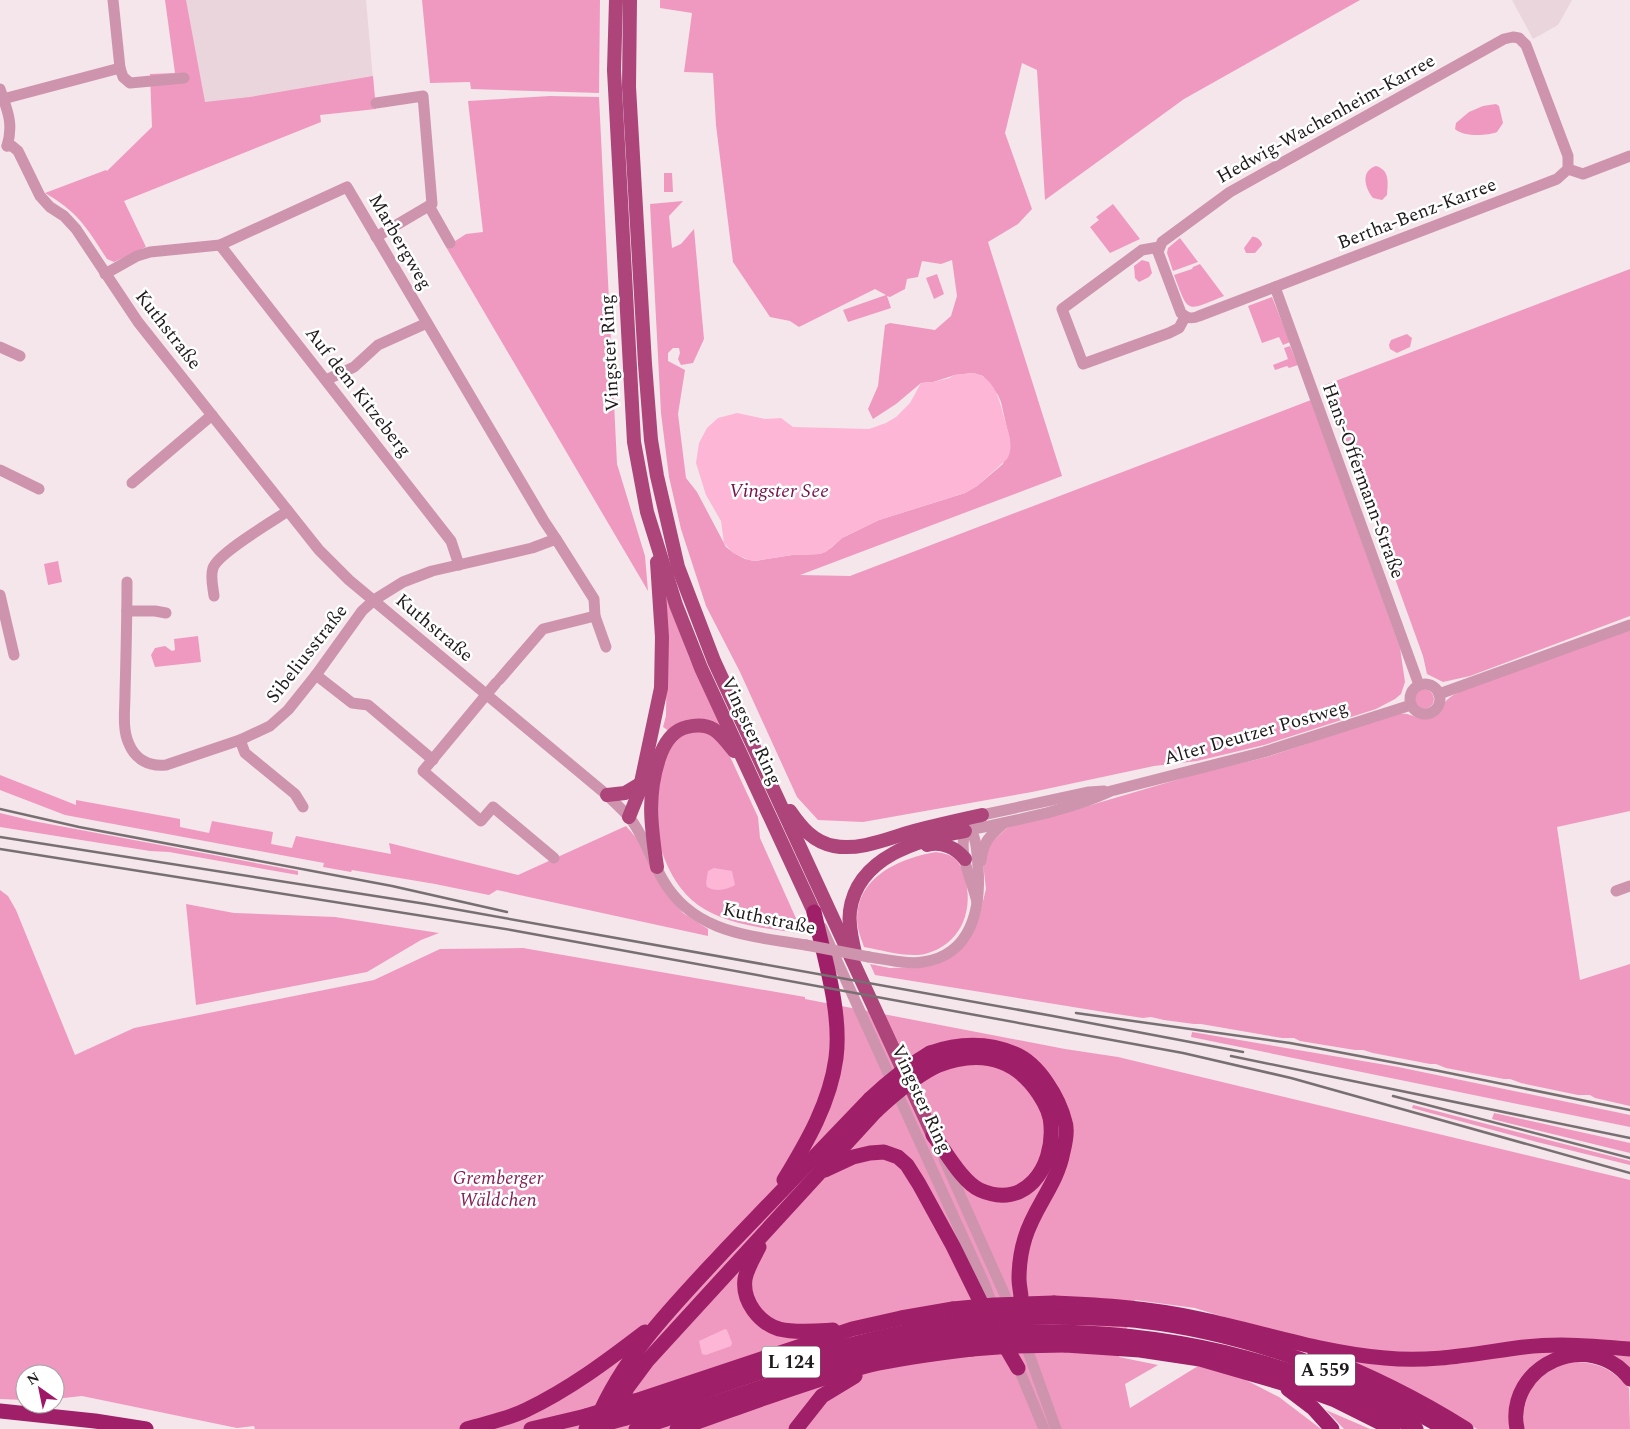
<svg xmlns="http://www.w3.org/2000/svg" width="1630" height="1429" font-family="Spectral,serif">
<style>
.built{fill:#ead5dd}
.green{fill:#ef99c0}
.water{fill:#fdb6d5}
.lines{fill:none;stroke-linecap:round;stroke-linejoin:round}
.minor{stroke:#cf94ad;stroke-width:11}
.major{stroke:#ad457a;stroke-width:14}
.highway{stroke:#9f2068;stroke-width:15}
.rail{stroke:#786f72;stroke-width:2.5}
.minor-bridge{stroke:#cf94ad;stroke-width:11}
.highway-bridge{stroke:#9f2068;stroke-width:15}
.labels{text-anchor:middle;dominant-baseline:central;stroke-width:5;stroke-linejoin:round;paint-order:stroke}
.shield{fill:#fff;stroke:#625e5f;stroke-width:1}
.shield-label{font-size:18px;font-weight:bold;fill:#1e191b}
.street-label{font-size:19px;fill:#1e191b;stroke:#fff}
.park-label{font-size:19px;font-style:italic;fill:#832057;stroke:#fff}
.water-label{font-size:20px;font-style:italic;fill:#77134d;stroke:#fff}
</style>
<rect width="100%" height="100%" fill="#f4e6eb"/>
<g class="built">
<path d="M179 0H366L375 102 179 109Z"/>
<path d="M1512 0H1572L1558 25 1533 39Z"/>
</g>
<g class="green">
<path d="M165 0H186L205 102 250 97 373 76 376 109 320 115 321 122 124 201 146 247 114 262 107 259C87 228 78 212 45 193L106 170 107 171 152 127 150 74 175 73Z"/>
<path d="M422 0H600L599 93 471 89 470 82 430 83Z"/>
<path d="M660 0H1360L1184 99 1045 200 1037 70 1022 63 1005 133 1032 209 1018 224 988 242 1062 476 800 575 850 576 1311 400 1400 648 1405 682 1401 694 1395 699 1376 709 1264 745 1197 761 1154 766 1032 792 863 822 818 820 797 797 740 672 706 606 681 529 669 477 661 413 650 204 683 201 669 216 672 248 681 244 694 229 704 339 693 363 681 365 678 359 680 353 679 348H673L668 353V361L685 370 678 414 686 478 697 492 726 547 734 553 745 559 755 561 792 555 820 554 831 548 842 538 879 520 965 493 977 486 1003 464 1010 442 1001 402 998 395 983 376 973 373 955 375 933 382 921 383 896 404 873 419 868 409 878 386 885 325 890 323 935 330 951 316 957 296 952 260 941 264 922 261 918 277 907 279 905 289 890 297 887 296 891 308 848 322 843 310 886 295 875 289 799 327 790 321 770 317 733 262 716 125 713 73 684 72 692 13 660 8Z"/>
<path d="M550 96 599 97 617 464 645 556 648 591 446 247 466 234 483 232 468 101Z"/>
<path d="M1496 104 1499 106 1503 123 1497 132C1487 136 1463 137 1455 129L1456 123 1469 112 1483 106Z"/>
<path d="M1376 166C1390 170 1388 183 1387 195L1382 200 1373 198C1365 188 1360 171 1376 166Z"/>
<path d="M664 173H672L673 192H664Z"/>
<path d="M1113 204 1140 239 1110 253 1090 227 1099 220 1096 217Z"/>
<path d="M1252 237C1256 236 1262 241 1262 245L1255 253H1246L1244 248Z"/>
<path d="M1180 238 1198 262 1173 271 1167 253 1168 248Z"/>
<path d="M1142 260 1149 262 1152 273 1149 277 1139 282 1135 278 1134 266Z"/>
<path d="M1200 264 1224 296C1185 312 1189 314 1174 275L1192 269 1193 267Z"/>
<path d="M1630 269V616L1470 676 1443 682 1427 674 1423 656 1325 385Z"/>
<path d="M937 274 944 294 934 299 926 278Z"/>
<path d="M1272 297 1290 342 1283 345 1279 337 1262 343 1248 306Z"/>
<path d="M1407 334 1412 338 1410 347 1397 353 1390 349 1389 345 1391 340Z"/>
<path d="M1290 346 1298 365 1289 368 1287 366 1275 370 1273 365 1288 359 1284 348Z"/>
<path d="M58 561 62 582 48 585 44 564Z"/>
<path d="M664 591 689 657 721 725 718 727 669 731 663 727 666 716 667 636Z"/>
<path d="M1630 630V811L1557 827 1580 980 1630 964V1106L1595 1098 1590 1095H1578L1521 1083 1510 1079H1504L1446 1068 1436 1064H1430L1373 1053 1363 1050H1355L1300 1041 1294 1038H1282L1201 1024H1194L1164 1020 1151 1017 1143 1018 1110 1013 875 975 870 964 890 968 924 967 941 962 979 917 986 889 983 863 985 849 1010 825 1057 815 1193 775 1267 757 1387 717C1394 715 1400 713 1407 714 1416 716 1420 721 1429 718 1438 716 1440 708 1445 702 1451 695 1461 691 1469 687Z"/>
<path d="M198 636 201 662 155 667 151 655 155 648 165 646 172 651 175 650 174 639Z"/>
<circle cx="1424" cy="699" r="10"/>
<path d="M684 731H707L726 748 758 817 760 838 803 934C766 928 728 926 698 905 680 892 669 872 662 852 652 818 653 754 684 731Z"/>
<path d="M0 775 76 805V800L180 819V827L209 833 212 821 273 832 271 844 292 848 296 836 391 854 389 843 518 875 626 826 639 841 664 891 683 913 708 929V936L497 890 489 895 435 884 352 870 351 872 323 867 324 863 65 815 0 790Z"/>
<path d="M0 813 33 821 298 871V875L169 852 150 851 0 827Z"/>
<path d="M936 852C942 853 949 854 954 858 961 863 964 874 966 882 973 914 959 945 925 954 908 958 881 950 864 947 862 941 859 934 858 928 851 880 896 859 936 852Z"/>
<path d="M0 890 8 896 16 910 75 1055 134 1028 374 980 440 949 523 948 805 997V999L1065 1049 1118 1057 1630 1180V1344L1448 1353 1384 1354 1265 1330 1195 1308 1135 1300 1119 1357 1158 1365 1125 1384 1130 1408 1198 1366 1240 1377 1279 1397 1321 1429H255L254 1426 237 1428 82 1396 55 1399V1374H25V1400L0 1399Z"/>
<path d="M186 904 234 913 335 917 439 933 421 940 367 972 196 1005Z"/>
<path d="M1192 1032 1398 1067 1630 1115V1127L1191 1037Z"/>
<path d="M1413 1105 1630 1161V1165L1537 1142 1412 1108Z"/>
<path d="M1494 1113 1630 1143V1153L1492 1119Z"/>
<path d="M1526 1351 1630 1353V1373L1613 1359 1538 1365 1513 1429H1477L1453 1414 1346 1359Z"/>
<path d="M1571 1362C1598 1362 1611 1368 1629 1388L1630 1429H1524C1524 1421 1523 1413 1524 1405 1528 1382 1550 1368 1571 1362Z"/>
<path d="M1326 1410 1370 1429H1344Z"/>
</g>
<g class="water">
<path d="M973 373C996 377 1000 403 1005 421 1009 433 1014 448 1007 459L977 486 965 493 879 520 842 538 826 552 820 554 792 555 755 561 749 560 733 553 724 543 721 521 706 495 696 463 699 443 707 428 718 418 737 413 765 419 781 418 793 427 869 429 886 423 896 417 910 403 921 383 933 382 950 378 953 375Z"/>
<path d="M714 868 732 871 735 885C727 890 715 892 707 887L706 883 708 871Z"/>
<path d="M725 1329 727 1330 732 1343 731 1346 706 1355 702 1354 699 1341Z"/>
</g>
<g class="lines">
<g class="minor">
<path d="M113 0 120 68 123 77 130 83 184 78"/>
<path d="M1513 37 1519 38 1526 45 1568 156V169L1557 179 1199 316C1192 319 1187 319 1181 313L1158 252 1162 242 1230 192 1504 39Z"/>
<path d="M0 89C7 110 14 123 7 146"/>
<path d="M3 99 120 68"/>
<path d="M376 103 423 96 432 204 376 237"/>
<path d="M7 146H12L18 151 40 196 50 207 64 216 76 229 138 322 319 550 349 580 607 795C614 802 622 809 629 817 644 835 651 860 663 880 694 934 752 936 806 945"/>
<path d="M1568 169 1583 174 1630 156"/>
<path d="M429 206 450 243"/>
<path d="M220 245 451 541 459 565"/>
<path d="M1159 247 1142 250 1062 309 1083 364 1169 333 1179 328 1185 317"/>
<path d="M105 274 137 256 150 252 220 245 347 187 544 521 556 539 532 548 432 571 403 582 374 600 362 611 316 675 288 710 270 726 240 740 166 765C149 767 135 759 129 744 122 730 125 709 125 694 126 657 127 620 127 582"/>
<path d="M1275 287 1419 685"/>
<path d="M0 347 20 356"/>
<path d="M326 380 354 367 378 345 427 323"/>
<path d="M0 470 39 489"/>
<path d="M132 483 212 415"/>
<path d="M556 539 594 599 595 616 606 647"/>
<path d="M0 595 14 655"/>
<path d="M214 596C213 587 210 577 213 568 218 553 273 521 288 511"/>
<path d="M127 611H155L166 613"/>
<path d="M316 675 352 703 368 705 433 760"/>
<path d="M499 680 543 629 595 616"/>
<path d="M496 683 423 771 481 821 493 807 554 858"/>
<circle cx="1425" cy="699" r="15"/>
<path d="M1439 694 1630 625"/>
<path d="M240 740 245 753 295 794 303 807"/>
<path d="M965 831C1014 820 1065 812 1111 791L1264 752 1411 705"/>
<path d="M981 861C983 841 990 836 1004 823"/>
<path d="M1616 891 1630 886"/>
<path d="M977 902C972 881 958 854 965 832 967 824 975 820 982 815L1089 792 1104 791"/>
<path d="M822 928 984 1283 995 1312"/>
<path d="M869 957C886 959 905 965 923 962 972 955 981 908 978 867 977 855 977 835 968 827"/>
<path d="M944 1159 1012 1311"/>
<path d="M1024 1340 1056 1429"/>
<path d="M1016 1362 1044 1429"/>
</g>
<g class="major">
<path d="M616 0 614 70 634 442 647 512 676 605 701 668 814 912"/>
<path d="M630 0 629 87 645 364 651 440 657 476 678 567 714 661 933 1135"/>
<path d="M607 795 625 793 640 784"/>
<path d="M790 811C801 827 813 842 834 846 860 851 889 838 914 831 936 825 959 820 982 815"/>
<path d="M629 817 639 792 661 688 662 637 657 562"/>
<path d="M927 845C942 841 956 848 965 859"/>
<path d="M657 867C651 826 646 793 661 753 666 741 674 730 687 727 712 721 720 733 734 751"/>
<path d="M855 953C852 939 848 925 850 911 857 857 919 839 965 831"/>
</g>
<g class="highway">
<path d="M930 1053C959 1043 987 1042 1015 1054 1039 1064 1059 1098 1065 1122 1068 1130 1065 1144 1063 1152 1057 1185 1034 1207 1025 1238 1021 1251 1019 1266 1019 1279 1019 1286 1021 1292 1021 1298 1021 1304 1020 1311 1019 1317"/>
<path d="M933 1135C945 1150 962 1182 980 1190 1025 1210 1054 1168 1051 1126 1051 1116 1045 1103 1039 1094 1014 1056 977 1050 936 1066"/>
<path d="M825 1170 853 1157 870 1153 884 1152 898 1157 907 1165 919 1184 953 1246 987 1315"/>
<path d="M784 1180C807 1142 830 1103 836 1058 842 1012 824 957 814 912"/>
<path d="M759 1247C754 1257 747 1268 745 1279 742 1301 759 1323 779 1329 796 1333 816 1331 833 1330"/>
<path d="M1054 1303C1102 1305 1152 1308 1200 1319 1262 1332 1322 1353 1385 1358 1433 1363 1477 1353 1524 1347 1560 1343 1595 1346 1630 1349"/>
<path d="M1057 1317C1085 1318 1113 1318 1141 1321 1246 1333 1355 1374 1445 1429"/>
<path d="M1062 1332C1185 1335 1309 1365 1416 1429"/>
<path d="M1000 1337 1018 1368"/>
<path d="M1065 1345 1140 1350 1200 1359 1310 1391 1335 1400 1393 1429"/>
<path d="M1315 1354C1368 1374 1418 1399 1466 1429"/>
<path d="M1288 1389 1313 1408 1332 1429"/>
<path d="M635 1401 852 1329 901 1318 953 1309"/>
<path d="M0 1411 95 1421 146 1429"/>
<path d="M614 1416 627 1388 647 1361 876 1111"/>
<path d="M626 1418C736 1381 845 1338 959 1323"/>
<path d="M597 1420C624 1354 678 1301 726 1249 774 1199 822 1149 870 1099"/>
<path d="M467 1429C486 1423 508 1419 526 1410 570 1389 607 1361 645 1332"/>
<path d="M531 1429 586 1416"/>
<path d="M636 1429 833 1364 900 1347 966 1336"/>
<path d="M677 1429C741 1407 804 1382 870 1365 904 1357 938 1353 972 1349"/>
<path d="M796 1429 822 1396 855 1376"/>
<path d="M1517 1429C1505 1365 1590 1327 1630 1379"/>
</g>
<g class="rail">
<path d="M0 809 79 827 392 886 507 912"/>
<path d="M0 837 426 904 1053 1016 1243 1052"/>
<path d="M0 849 511 930 1183 1053 1291 1078 1630 1173"/>
<path d="M1076 1013 1290 1043 1439 1071 1630 1110"/>
<path d="M1231 1056 1630 1138"/>
<path d="M1393 1096 1630 1158"/>
</g>
<path class="minor-bridge" d="M806 945 869 957"/>
<g class="highway-bridge">
<path d="M870 1099C889 1081 908 1066 930 1053"/>
<path d="M876 1111C895 1093 913 1078 936 1066"/>
<path d="M953 1309 994 1305 1054 1303"/>
<path d="M959 1323 1001 1318 1057 1317"/>
<path d="M966 1336 1007 1332H1062"/>
<path d="M972 1349 1012 1346 1065 1345"/>
<path d="M586 1416 635 1401"/>
<path d="M586 1429 626 1418"/>
</g>
</g>
<g class="labels">
<g class="shield">
<rect x="762" y="1346.5" width="58" height="31" rx="4"/>
<rect x="1295" y="1354.5" width="60" height="31" rx="4"/>
</g>
<g class="shield-label">
<text x="791" y="1362">L 124</text>
<text x="1325" y="1370">A 559</text>
</g>
<g class="street-label">
<text transform="translate(1326 119) rotate(-29)">Hedwig-Wachenheim-Karree</text>
<text transform="translate(1417 214) rotate(-21)">Bertha-Benz-Karree</text>
<text transform="translate(400 242) rotate(60)">Marbergweg</text>
<text transform="translate(168 330) rotate(52)">Kuthstraße</text>
<text transform="translate(610 353) rotate(-93)">Vingster Ring</text>
<text transform="translate(358 392) rotate(52)">Auf dem Kitzeberg</text>
<text transform="translate(1363 481) rotate(70)">Hans-Offermann-Straße</text>
<text transform="translate(434 628) rotate(40)">Kuthstraße</text>
<text transform="translate(307 654) rotate(-52)">Sibeliusstraße</text>
<text transform="translate(751 731) rotate(65)">Vingster Ring</text>
<text transform="translate(1256 733) rotate(-16)">Alter Deutzer Postweg</text>
<text transform="translate(769 919) rotate(12)">Kuthstraße</text>
<text transform="translate(921 1099) rotate(65)">Vingster Ring</text>
</g>
<g class="park-label">
<text x="498" y="1178">Gremberger<tspan x="498" dy="22">Wäldchen</tspan></text>
</g>
<g class="water-label">
<text x="779" y="491">Vingster See</text>
</g>
</g>
<g transform="translate(40 1389) rotate(327)"><circle r="24" fill="#ffffff" stroke="#a5a3a4"/>
<path d="M0-4L9 19L0 12L-9 19Z" fill="#9f1867"/>
<text y="-8" font-size="14" font-weight="bold" text-anchor="middle" fill="#1e191b">N</text>
</g>
</svg>
